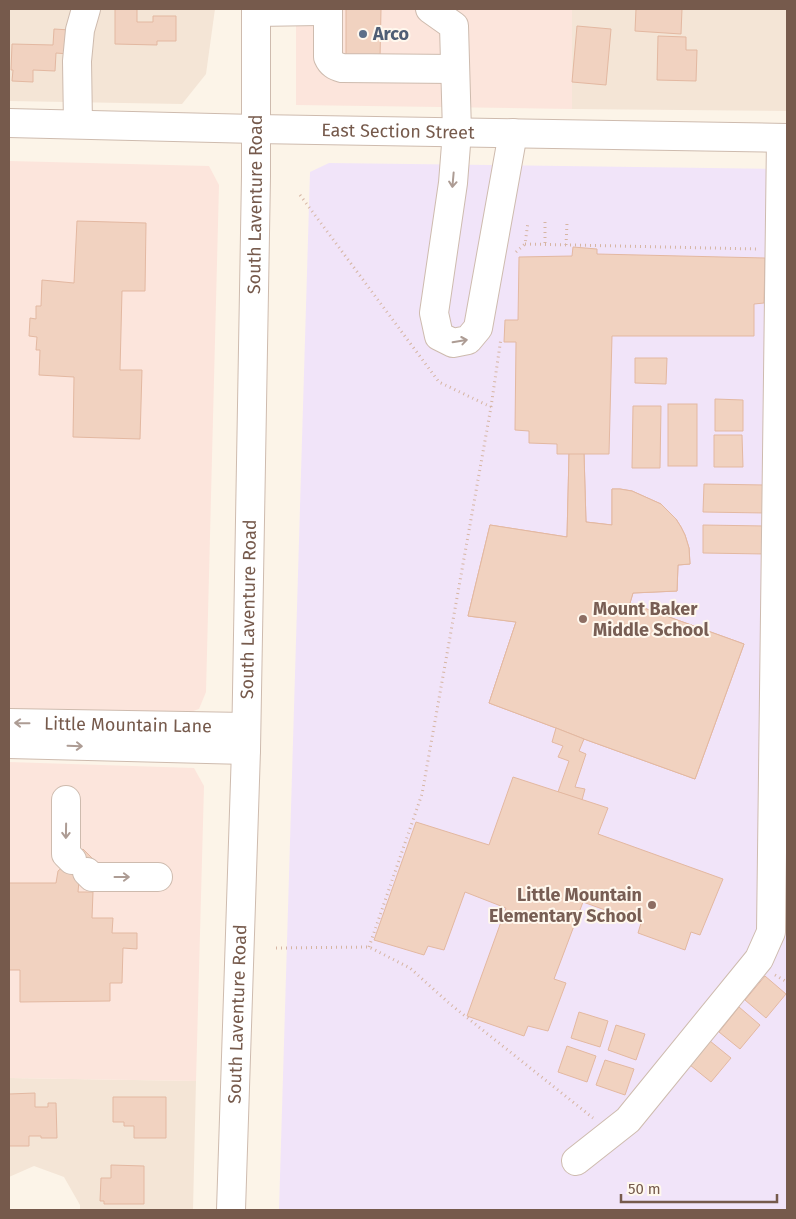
<svg xmlns="http://www.w3.org/2000/svg" width="796" height="1219" font-family="'Fira Sans',sans-serif">
<style>
.residential{fill:#f4e5d6}
.commercial{fill:#fce5dc}
.education{fill:#f1e4f9}
.green{fill:#d5eac6}
.building{fill:#f1d2c0;stroke:#e3b8a1}
.lines{fill:none;stroke-linecap:round;stroke-linejoin:round}
.minor-casing{stroke:#cebbae;stroke-width:30}
.path{stroke:#d6b5a3;stroke-width:3;stroke-dasharray:1 4;stroke-linecap:butt}
.minor{stroke:#fff;stroke-width:28}
.oneway{stroke:#ad9c94}
.service-dot{fill:#5c6f8a;stroke:#fff8ee;stroke-width:2}
.education-dot{fill:#8d6e63;stroke:#fff8ee;stroke-width:2}
.labels{text-anchor:middle;dominant-baseline:central;stroke-width:4;stroke-linejoin:round;paint-order:stroke}
.service-label{font-size:18px;font-weight:bold;fill:#4e5e75;stroke:#fff8ee;text-anchor:start}
.street-label{font-size:18px;fill:#765a4c;stroke:#fff8ee}
.education-label{font-size:18px;font-weight:bold;fill:#785e54;stroke:#fff8ee;text-anchor:start}
</style>
<rect width="100%" height="100%" fill="#fcf4e8"/>
<g class="residential">
<path d="M9 9H215L206 74 182 104 9 101Z"/>
<path d="M572 9H787V111L572 109Z"/>
<path d="M9 1078 196 1081 193 1210H80V1205L64 1177 34 1166 9 1177Z"/>
</g>
<g class="commercial">
<path d="M296 9H572V109L296 105Z"/>
<path d="M9 161 209 166 219 185 206 692 199 709 182 715 9 712Z"/>
<path d="M9 762 194 768 204 786 196 1081 9 1078Z"/>
</g>
<path class="education" d="M329 163 787 169V1210H279L310 172Z"/>
<path class="green" d="M787 647V892H784Z"/>
<g class="building">
<path d="M115 9H137V22H153V16H176V41H157V45L115 44Z"/>
<path d="M346 9H381L380 59H346Z"/>
<path d="M636 9H682L681 34 635 31Z"/>
<path d="M577 26 611 29 606 85 572 82Z"/>
<path d="M54 29 70 30 69 54 56 53 55 71 33 70V82L12 81 13 70H11L12 44 53 45Z"/>
<path d="M658 36 686 37V50H697L696 81 657 80Z"/>
<path d="M77 221 146 223 145 291H122L120 370H142L140 439 73 437 74 377 39 375 40 350H36L37 337 29 336 30 318 36 319V306H41L42 280 74 283Z"/>
<path d="M573 247 597 249V254L765 258 764 303 754 304V336H612L609 454H584L586 522 612 525V489H620L632 491 661 504 676 519 681 527 685 535 689 548 690 564 678 565 677 591 633 593 630 603 744 644 695 779 584 739 556 728 489 703 516 622 468 616 490 525 567 537 569 454H557V444L529 443V431L515 430 516 342H504L505 320H518L519 257 572 256Z"/>
<path d="M635 358H667L666 384 635 383Z"/>
<path d="M715 399 743 400V431H715Z"/>
<rect x="668" y="404" width="29" height="62"/>
<path d="M633 406H661L660 468H632Z"/>
<path d="M714 435H742L743 467H714Z"/>
<path d="M569 454H584L586 522 612 525V489H620L632 491 661 504 676 519 681 527 685 535 689 548 690 564 678 565 677 591 633 593 630 603 744 644 695 779 584 739 556 728 489 703 516 622 468 616 490 525 567 537Z"/>
<path d="M704 484 765 485V513L703 512Z"/>
<path d="M703 525 765 526V554L703 553Z"/>
<path d="M556 728 584 739 579 751 586 754 575 787 585 789 582 800 558 792 569 761 558 757 563 746 552 742Z"/>
<path d="M513 777 608 808 598 834 723 879 700 935 691 932 685 950 638 933 641 923 583 902 554 979 566 983 548 1031 528 1026 524 1036 467 1016 506 908 465 892 444 950 428 946 424 955 374 940 416 822 489 845Z"/>
<path d="M83 849 96 862 79 881 78 892H93L92 918H113L112 933H137V949L123 948 122 983H110V1001L20 1002V970H9V883H56L58 871Z"/>
<path d="M765 976 786 994 766 1018 745 1000Z"/>
<path d="M739 1007 760 1025 740 1049 719 1032Z"/>
<path d="M579 1012 608 1021 600 1047 571 1038Z"/>
<path d="M616 1025 645 1034 636 1060 608 1050Z"/>
<path d="M710 1041 731 1058 711 1082 690 1065Z"/>
<path d="M567 1046 596 1056 587 1082 558 1072Z"/>
<path d="M605 1060 634 1069 625 1095 596 1085Z"/>
<path d="M35 1093V1107H48V1103H56L57 1138H41V1136H29V1146H9V1094Z"/>
<path d="M113 1097H166V1138H134V1126H124V1122H113Z"/>
<path d="M111 1165 144 1166V1204H104V1201H100L101 1178H111Z"/>
</g>
<g class="lines">
<defs>
<g id="minor">
<path d="M328 9V57C331 64 335 66 342 68L455 69"/>
<path d="M430 9 454 26 457 132 453 183 434 313 439 336 453 343 468 340 478 328 513 133"/>
<path d="M256 12 319 11 322 9"/>
<path id="s1" d="M9 123 256 129 787 138"/>
<path d="M78 124 77 61 80 30 86 9"/>
<path id="s2" d="M9 723 246 727"/>
<path d="M9 744 246 750"/>
<path d="M66 800V854L72 860"/>
<path d="M87 872 92 877H158"/>
<path d="M576 1161 628 1120 759 959 771 932 781 138"/>
<path id="s3" d="M231 1210 246 750 256 176V9"/>
</g>
</defs>
<use href="#minor" class="minor-casing"/>
<g class="path">
<path d="M300 195 439 382 491 407"/>
<path d="M545 222V245"/>
<path d="M525 244 757 249"/>
<path d="M566 245 567 223"/>
<path d="M516 252 525 244 528 222"/>
<path d="M369 947 422 794 491 407 501 338"/>
<path d="M276 948 369 947 410 968 450 1004 593 1118"/>
<path d="M775 975 787 982"/>
</g>
<use href="#minor" class="minor"/>
</g>
<defs><path id="oneway-shaft" d="M-6 0H5M1.5-3L5.5 0L1.5 3" fill="none" stroke-width="1.6" stroke-linecap="round" stroke-linejoin="round" transform="scale(1.25)"/></defs>
<g class="oneway">
<use href="#oneway-shaft" transform="translate(453 180) rotate(95)"/>
<use href="#oneway-shaft" transform="translate(460 341) rotate(-9)"/>
<use href="#oneway-shaft" transform="translate(22 723) rotate(-179)"/>
<use href="#oneway-shaft" transform="translate(75 746) rotate(2)"/>
<use href="#oneway-shaft" transform="translate(66 831) rotate(91)"/>
<use href="#oneway-shaft" transform="translate(122 877)"/>
</g>
<circle class="service-dot" cx="363" cy="34" r="5"/>
<g class="education-dot">
<circle cx="583" cy="619" r="5"/>
<circle cx="652" cy="905" r="5"/>
</g>
<g class="labels">
<g class="service-label">
<text x="373" y="34">Arco</text>
</g>
<g class="street-label">
<text stroke="none"><textPath href="#s1" startOffset="389">East Section Street</textPath></text>
<text stroke="none"><textPath href="#s3" startOffset="1006">South Laventure Road</textPath></text>
<text stroke="none"><textPath href="#s3" startOffset="601">South Laventure Road</textPath></text>
<text stroke="none"><textPath href="#s2" startOffset="119">Little Mountain Lane</textPath></text>
<text stroke="none"><textPath href="#s3" startOffset="196">South Laventure Road</textPath></text>
</g>
<g class="education-label">
<text x="593" y="609">Mount Baker<tspan x="593" dy="21">Middle School</tspan></text>
<text x="642" y="895" text-anchor="end">Little Mountain<tspan x="642" dy="21">Elementary School</tspan></text>
</g>
</g>
<rect width="796" height="1219" fill="none" stroke="#765a4c" stroke-width="20"/>
<path d="M621 1194v8h156v-8" fill="none" stroke="#765a4c" stroke-width="2.5"/>
<text x="628" y="1194" font-size="15" fill="#765a4c" stroke="#fff8ee" stroke-width="4" paint-order="stroke">50 m</text>
</svg>
